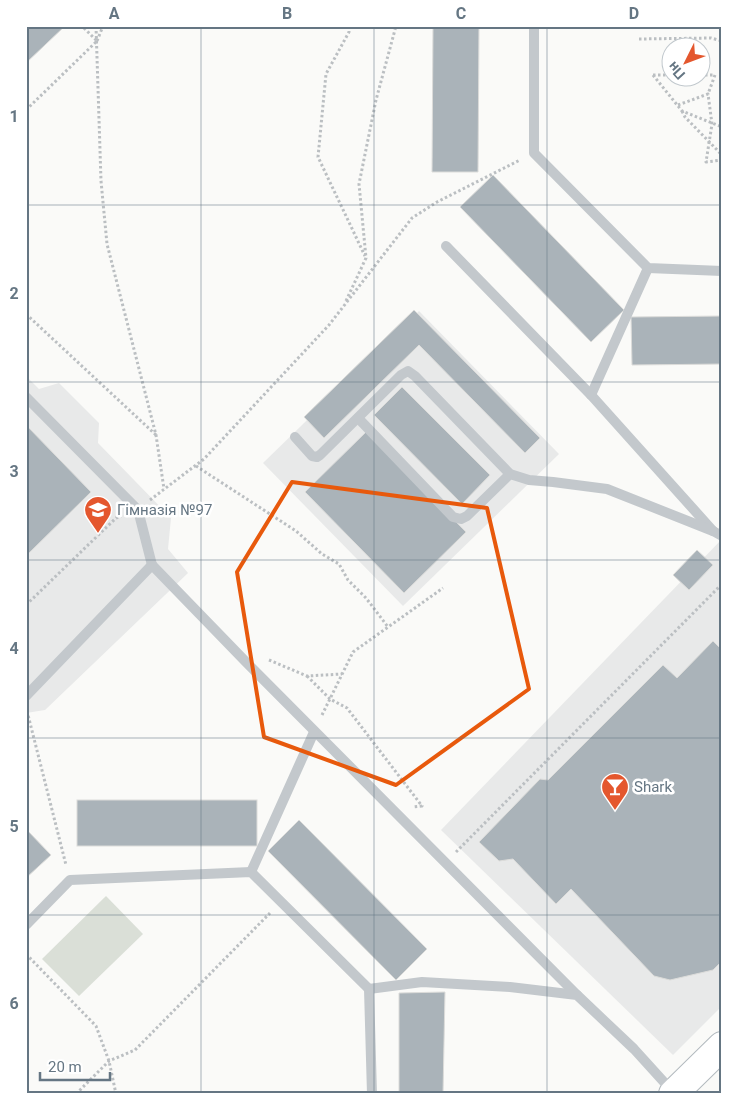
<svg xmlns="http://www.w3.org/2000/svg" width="748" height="1120" font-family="Roboto,sans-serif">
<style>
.built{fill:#e8e9e9}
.green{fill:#dadfd7}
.building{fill:#aab3b9;stroke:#dcdcda}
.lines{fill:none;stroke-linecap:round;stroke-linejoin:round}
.secondary-casing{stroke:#b3babf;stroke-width:30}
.path{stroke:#bbbfc2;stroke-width:3;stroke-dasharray:2.5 2.5;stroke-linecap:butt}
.lane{stroke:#c3c8cc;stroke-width:10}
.secondary{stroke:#fff;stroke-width:28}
.marked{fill:none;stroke:#e8590c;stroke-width:4;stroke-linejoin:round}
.grid{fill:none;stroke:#657683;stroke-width:1;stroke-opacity:0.55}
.labels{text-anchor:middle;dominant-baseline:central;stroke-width:5;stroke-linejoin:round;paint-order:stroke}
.poi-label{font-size:15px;fill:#657683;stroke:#fff;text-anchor:start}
.neatline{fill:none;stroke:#657683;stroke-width:2}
.grid-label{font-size:16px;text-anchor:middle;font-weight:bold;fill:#657683}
</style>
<rect width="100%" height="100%" fill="#fafaf8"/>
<g class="built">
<path d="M419 311 559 454 403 606 263 463Z"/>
<path d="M26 376 39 389 59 383 99 423 98 443 171 518 168 549 188 573 45 710 26 713Z"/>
<path d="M722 539V1006L673 1055 441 830Z"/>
</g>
<path class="green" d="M106 896 143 934 79 996 42 959Z"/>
<g class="building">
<path d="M26 26H65L26 63Z"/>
<path d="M433 26H479L478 172H432Z"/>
<path d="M493 175 624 310 591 342 460 207Z"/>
<path d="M414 310 540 438 525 453 419 345 324 438 304 417Z"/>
<path d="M722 316V364L632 365 631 317Z"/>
<path d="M402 387 490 475 462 504 374 415Z"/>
<path d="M26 425 91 492 26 556Z"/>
<path d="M367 431 466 532 404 593 305 492Z"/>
<path d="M697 550 713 565 689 590 673 575Z"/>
<path d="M713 641 722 650V961L713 970 670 980 654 976 571 889 556 904 513 859 499 861 479 842 540 779 548 780 663 665 677 678Z"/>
<rect x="77" y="800" width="180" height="46"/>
<path d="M299 820 427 949 396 980 268 851Z"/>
<path d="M26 829 51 855 26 878Z"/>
<path d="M445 992 443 1094H399V993Z"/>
</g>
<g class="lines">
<defs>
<path id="secondary" d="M673 1094 722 1046"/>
</defs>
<use href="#secondary" class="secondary-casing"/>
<g class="path">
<path d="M96 26 101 181 107 244 156 435 164 489"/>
<path d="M349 26V32L326 74 318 157 365 256"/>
<path d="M639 39 711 38 722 41"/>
<path d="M97 41 103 26"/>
<path d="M653 75 682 111 722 127"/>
<path d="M653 75H670"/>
<path d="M700 75H715L708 94"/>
<path d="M678 105 708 94 712 124 706 162 722 160"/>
<path d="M26 110 97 41 82 26"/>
<path d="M682 111 685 117 722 155"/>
<path d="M346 301 366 258 359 184 376 100 396 26"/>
<path d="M26 314 156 435"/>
<path d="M196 466 296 531 322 554 339 564 348 580 366 598 388 627"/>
<path d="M150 500 204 459 329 325 412 218 437 202 520 160"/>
<path d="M26 605 116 518 121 516"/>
<path d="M269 660 307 676 342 674"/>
<path d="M307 676 330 699 347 708 422 806 413 807"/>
<path d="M27 711 66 865"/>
<path d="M322 715 353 652 443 588"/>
<path d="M456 852 722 584"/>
<path d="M26 954 96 1026 109 1061 116 1094"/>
<path d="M76 1094 109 1061 135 1050 270 913"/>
</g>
<g class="lane">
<path d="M534 26V153L648 268 722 271"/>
<path d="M446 246 591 395 713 531 722 536"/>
<path d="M591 395 648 268"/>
<path d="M26 397 138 510 152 565"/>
<path d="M358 418 453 517 461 519 467 516 510 474"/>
<path d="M295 437 312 456 317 457 320 455 401 375 408 371 415 376 510 474 529 480 553 482 607 489 713 531"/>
<path d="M26 696 152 565 246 662 577 995"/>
<path d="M251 872 314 732"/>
<path d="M26 925 70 880 251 872 369 989 372 1094"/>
<path d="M369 989 422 982 510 987 577 995 634 1049 673 1092"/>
</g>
<use href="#secondary" class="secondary"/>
</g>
<path class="marked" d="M292 482 487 508 529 689 396 785 264 737 237 572Z"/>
<path class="grid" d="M201 26V1094M374 26V1094M547 26V1094M26 205H722M26 382H722M26 560H722M26 738H722M26 915H722"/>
<defs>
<symbol id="school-pin" viewBox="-11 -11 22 30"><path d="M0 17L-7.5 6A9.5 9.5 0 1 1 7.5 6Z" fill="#e4572e" stroke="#fff"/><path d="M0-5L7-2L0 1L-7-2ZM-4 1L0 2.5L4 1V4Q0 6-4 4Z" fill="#fff"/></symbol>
<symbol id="bar-pin" viewBox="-11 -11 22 30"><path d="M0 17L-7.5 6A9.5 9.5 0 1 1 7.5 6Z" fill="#e4572e" stroke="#fff"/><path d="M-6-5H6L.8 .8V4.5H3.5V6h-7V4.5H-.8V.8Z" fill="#fff"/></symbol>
</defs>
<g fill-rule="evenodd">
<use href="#school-pin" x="82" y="494" width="32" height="43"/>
<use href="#bar-pin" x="599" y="771" width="32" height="43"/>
</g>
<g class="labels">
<g class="poi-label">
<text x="117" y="510">Гімназія №97</text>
<text x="634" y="787">Shark</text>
</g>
</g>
<rect width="748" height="1120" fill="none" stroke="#ffffff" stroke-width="55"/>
<g transform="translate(686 62) rotate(228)"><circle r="24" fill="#ffffff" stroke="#c1c8cd"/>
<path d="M0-4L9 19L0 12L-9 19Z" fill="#e4572e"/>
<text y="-8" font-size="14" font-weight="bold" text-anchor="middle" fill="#657683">Пн</text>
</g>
<path d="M40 1072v8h70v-8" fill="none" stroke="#657683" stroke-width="2.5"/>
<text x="48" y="1072" font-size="15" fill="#657683" stroke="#ffffff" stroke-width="4" paint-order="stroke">20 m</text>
<rect x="28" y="28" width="692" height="1064" class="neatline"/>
<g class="grid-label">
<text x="114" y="19">A</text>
<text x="287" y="19">B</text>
<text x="461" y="19">C</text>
<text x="634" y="19">D</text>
<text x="14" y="122">1</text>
<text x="14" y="299">2</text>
<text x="14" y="477">3</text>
<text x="14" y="654">4</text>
<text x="14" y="832">5</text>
<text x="14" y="1009">6</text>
</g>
</svg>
